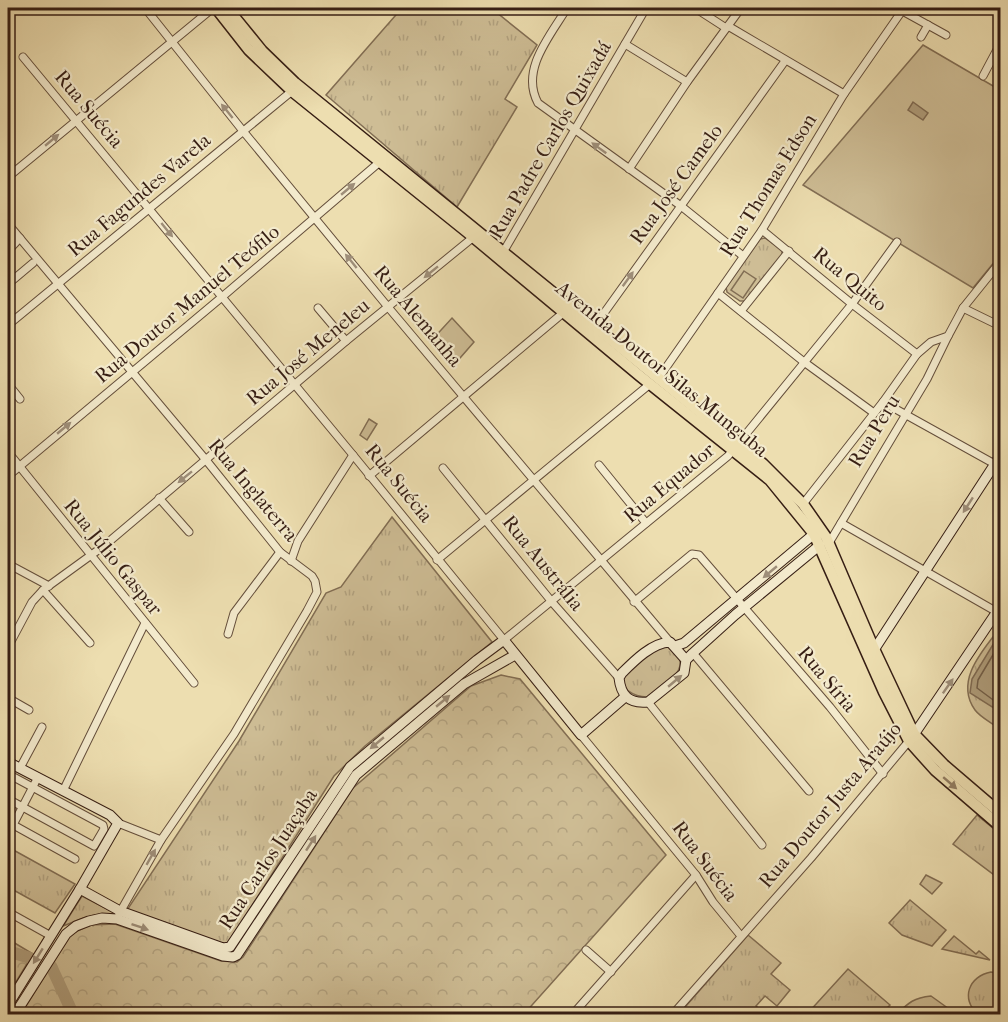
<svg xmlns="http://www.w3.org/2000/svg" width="1008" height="1022" font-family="'IM FELL French Canon',serif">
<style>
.grass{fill:url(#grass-tufts);stroke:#826e54;stroke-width:1.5}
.forest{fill:url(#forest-crowns);stroke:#826e54;stroke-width:1.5}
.garden{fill:#cebd95;stroke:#826e54;stroke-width:1.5}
.water{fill:#af9d7b;stroke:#7f6a52;stroke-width:1.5}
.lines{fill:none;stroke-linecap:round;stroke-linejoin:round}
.shore{stroke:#725e48;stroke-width:1.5}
.river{stroke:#af9d7b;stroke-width:12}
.street-casing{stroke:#644e3b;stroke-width:9}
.secondary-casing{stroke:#361e14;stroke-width:11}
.primary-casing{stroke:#361e14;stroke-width:13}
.street{stroke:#f3eacc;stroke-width:7}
.secondary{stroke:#f3eacc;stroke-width:9}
.primary{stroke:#eddeb0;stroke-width:10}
.oneway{fill:#9e8e79}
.oneway2{fill:#927e62}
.labels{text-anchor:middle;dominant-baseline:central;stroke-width:4.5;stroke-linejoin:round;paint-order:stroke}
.street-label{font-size:20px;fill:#361e14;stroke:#f3eacc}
</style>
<defs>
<pattern id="grass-tufts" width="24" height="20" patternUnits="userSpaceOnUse" patternTransform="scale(1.5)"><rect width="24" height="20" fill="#cebd95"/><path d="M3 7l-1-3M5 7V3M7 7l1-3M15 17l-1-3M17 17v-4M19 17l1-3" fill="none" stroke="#b2a280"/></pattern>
<pattern id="forest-crowns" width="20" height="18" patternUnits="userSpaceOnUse" patternTransform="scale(1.5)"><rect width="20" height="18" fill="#cebd95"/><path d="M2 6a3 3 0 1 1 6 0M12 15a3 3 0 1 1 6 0" fill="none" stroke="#b2a280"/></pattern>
</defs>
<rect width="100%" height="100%" fill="#eddeb0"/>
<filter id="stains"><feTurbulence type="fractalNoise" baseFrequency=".00333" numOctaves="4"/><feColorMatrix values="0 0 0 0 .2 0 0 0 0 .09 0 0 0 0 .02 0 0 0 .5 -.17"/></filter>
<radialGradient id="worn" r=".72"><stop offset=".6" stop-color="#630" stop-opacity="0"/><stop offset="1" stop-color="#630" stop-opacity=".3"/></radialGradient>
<g class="grass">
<path d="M402 8H491L537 45 505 99 517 107 457 207 326 95Z"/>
<path d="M765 238 782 250V255L745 301H740L727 292 726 287 760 239Z"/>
<path d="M392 517 492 642 365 746 334 776 227 945 127 910 239 741 326 593 341 587Z"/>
<path d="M1000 628V730C993 723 981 718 975 710 954 681 983 650 1000 628Z"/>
<path d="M665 646C671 647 674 649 677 654 690 672 660 688 647 697 636 697 616 689 626 674 633 664 654 649 665 646Z"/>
<path d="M977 815 1000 834V888L995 882 998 878 953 844Z"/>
<path d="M8 847 75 884 55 913 8 887Z"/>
<path d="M926 875 942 883 932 894 920 884Z"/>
<path d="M82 896 115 913V914C95 912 81 919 63 926Z"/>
<path d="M910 900 946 930 932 946 902 935 889 923Z"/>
<path d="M748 935 781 963 771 974 790 990 777 1006 765 996 756 1006 760 1010 756 1014H679Z"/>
<path d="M954 936 976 954 979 951 990 960 942 949Z"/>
<path d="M848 969 890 1005 881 1014H807Z"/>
<path d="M991 972 1000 974V1014H978C960 999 969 976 991 972Z"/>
<path d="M931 996 956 1014H897C909 1002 914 998 931 996Z"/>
</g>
<g class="forest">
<path d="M501 675 520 679 666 855 524 1014H21L71 934 90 925 115 924 221 961 237 962 243 957 353 788 471 686Z"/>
<path d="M8 939 33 954 8 995Z"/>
</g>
<g class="garden">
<path d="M923 45 1000 90V255L973 288 803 185Z"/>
<path d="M744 271 756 279 743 298 731 290Z"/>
<path d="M452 318 474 342 453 366 431 341Z"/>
<path d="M369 419 377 424 367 440 360 435Z"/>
</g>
<g class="water">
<path d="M913 102 928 113 923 120 908 110Z"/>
<path d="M1000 633V712L970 693 972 679Z"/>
</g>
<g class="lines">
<path class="shore" d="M1000 643 978 680 977 688 1000 705"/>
<g class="river">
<path d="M8 951 30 958"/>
<path d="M51 966 73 1014"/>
</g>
<defs>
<g id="street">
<path d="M145 8 243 131 388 307 670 642"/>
<path d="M567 8C550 36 520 70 538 103L681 206 743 256"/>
<path d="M695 8 726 28"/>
<path d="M897 8 946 35"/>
<path d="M728 26 844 94"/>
<path d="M921 37 928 25"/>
<path d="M625 44 687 82"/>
<path d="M23 57 353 455 504 640 728 456 852 304 897 242"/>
<path d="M983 76 1000 44"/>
<path d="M629 169 687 82 741 8"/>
<path d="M8 177 213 8"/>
<path d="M8 224 206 460 280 552 312 576 315 581 317 592 307 611 234 734 161 840 119 914"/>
<path d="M762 230 852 304 917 354"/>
<path d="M8 251 20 238"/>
<path d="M502 254 646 8"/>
<path d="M8 284 33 263"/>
<path d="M718 293 804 362 874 413"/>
<path d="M318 308 346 341"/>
<path d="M963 308 1000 326"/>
<path d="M741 311 789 251"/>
<path d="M8 325 292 91"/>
<path d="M594 327 785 61"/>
<path d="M658 379 762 230 844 94 904 8"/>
<path d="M8 384 20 399"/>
<path d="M883 402 1000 467"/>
<path d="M8 452 194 683"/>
<path d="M599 465 646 523"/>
<path d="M443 468 552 602 619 678"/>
<path d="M8 476 222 297 382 160"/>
<path d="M369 476 563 313"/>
<path d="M159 498 189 532"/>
<path d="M803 504 883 402 917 354 931 342 948 336 963 308 1000 262"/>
<path d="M841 523 997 612"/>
<path d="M829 543 927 379 948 336"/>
<path d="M437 560 650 384"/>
<path d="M291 561 298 541 353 455"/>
<path d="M8 564 49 586"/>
<path d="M43 590 90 643"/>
<path d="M634 602 692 554 699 555 830 707 883 774"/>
<path d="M228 634 234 613 280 552"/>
<path d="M8 647 32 602 43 590 105 545 346 341 476 235"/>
<path d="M693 653 809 791"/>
<path d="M8 698 29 710"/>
<path d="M648 702 762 845"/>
<path d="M581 735 696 875 713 902 741 936"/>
<path d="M20 768 42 727"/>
<path d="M8 774 103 825 104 829 94 846 8 799"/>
<path d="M63 791 145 623"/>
<path d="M8 822 75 859"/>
<path d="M118 823 161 840"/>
<path d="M13 825 38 777"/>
<path d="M8 912 51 936"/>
<path d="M586 950 611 972"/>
<path d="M573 1014 696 875"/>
<path d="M673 1014 811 858 909 741"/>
</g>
<g id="secondary">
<path d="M675 646 684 643 814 534"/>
<path d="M872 653 1000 456"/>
<path d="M686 660 670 642C652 643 635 660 622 673L619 678C621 696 629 704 648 702L684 673 686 660 693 653 735 615 820 545"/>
<path d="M911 739 1000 607"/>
<path d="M8 762 110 815 118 823 80 889 8 1005"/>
<path d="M80 889 120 911 223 948 230 947 350 767 477 660 504 640 581 735 625 697"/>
<path d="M15 1014 66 934 76 926 89 921 102 918 117 919 223 956 233 957 237 955 356 775 464 684 515 655"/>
</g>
<g id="primary">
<path d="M216 8 249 50 292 91 466 231 640 376 770 480 814 534 884 692 909 741 935 770 1000 826"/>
<path d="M227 8 262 51 295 83 738 443 763 464 803 504 826 537 874 649 914 734 944 765 1000 813"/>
</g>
</defs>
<use href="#street" class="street-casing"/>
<use href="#secondary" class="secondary-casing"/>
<use href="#primary" class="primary-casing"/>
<use href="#street" class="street"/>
<use href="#secondary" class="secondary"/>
<use href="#primary" class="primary"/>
</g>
<defs><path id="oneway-solid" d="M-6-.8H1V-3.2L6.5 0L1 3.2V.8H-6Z" transform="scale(1.5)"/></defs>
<g class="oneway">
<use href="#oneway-solid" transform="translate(227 111) rotate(-129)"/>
<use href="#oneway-solid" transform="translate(52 140) rotate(-40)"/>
<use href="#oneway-solid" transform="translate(599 148) rotate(-144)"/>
<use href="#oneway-solid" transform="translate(348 189) rotate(-40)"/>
<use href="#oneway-solid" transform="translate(167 230) rotate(51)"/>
<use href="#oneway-solid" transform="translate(351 261) rotate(-129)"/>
<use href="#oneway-solid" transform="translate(431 272) rotate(141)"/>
<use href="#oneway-solid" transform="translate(628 279) rotate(-54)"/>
<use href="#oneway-solid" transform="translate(64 428) rotate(-40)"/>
<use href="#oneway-solid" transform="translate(185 477) rotate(141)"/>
<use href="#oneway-solid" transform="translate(968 505) rotate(123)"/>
<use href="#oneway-solid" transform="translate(770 572) rotate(140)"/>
<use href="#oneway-solid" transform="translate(675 681) rotate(-40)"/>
<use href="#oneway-solid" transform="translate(948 686) rotate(-55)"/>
<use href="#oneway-solid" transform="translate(443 701) rotate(-40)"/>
<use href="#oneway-solid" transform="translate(377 743) rotate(140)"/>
<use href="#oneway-solid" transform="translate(311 843) rotate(-57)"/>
<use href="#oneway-solid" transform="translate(151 857) rotate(-60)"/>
<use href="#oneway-solid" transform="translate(140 927) rotate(19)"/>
<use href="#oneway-solid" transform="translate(38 956) rotate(122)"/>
</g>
<use class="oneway2" href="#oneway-solid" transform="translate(950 783) rotate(41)"/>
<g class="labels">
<g class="street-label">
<text transform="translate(89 109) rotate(50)">Rua Suécia</text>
<text transform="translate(550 140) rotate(-60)">Rua Padre Carlos Quixadá</text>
<text transform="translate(676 184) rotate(-54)">Rua José Camelo</text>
<text transform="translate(768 185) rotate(-58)">Rua Thomas Edson</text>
<text transform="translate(139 195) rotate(-40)">Rua Fagundes Varela</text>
<text transform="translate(850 279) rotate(39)">Rua Quito</text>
<text transform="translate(187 304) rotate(-40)">Rua Doutor Manuel Teófilo</text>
<text transform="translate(418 316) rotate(50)">Rua Alemanha</text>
<text transform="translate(308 352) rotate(-40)">Rua José Meneleu</text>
<text transform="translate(662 369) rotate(39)">Avenida Doutor Silas Munguba</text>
<text transform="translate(874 431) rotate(-59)">Rua Peru</text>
<text transform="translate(399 483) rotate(51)">Rua Suécia</text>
<text transform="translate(669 483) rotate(-40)">Rua Equador</text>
<text transform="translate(253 490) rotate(50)">Rua Inglaterra</text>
<text transform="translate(113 557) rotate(51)">Rua Júlio Gaspar</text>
<text transform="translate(543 563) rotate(51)">Rua Austrália</text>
<text transform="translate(827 679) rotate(50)">Rua Síria</text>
<text transform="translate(830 805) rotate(-50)">Rua Doutor Justa Araújo</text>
<text transform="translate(268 859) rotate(-57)">Rua Carlos Juaçaba</text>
<text transform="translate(705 861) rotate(53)">Rua Suécia</text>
</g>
</g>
<rect width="1008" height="1022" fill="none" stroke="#eddeb0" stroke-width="30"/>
<rect x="9" y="9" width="990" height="1004" fill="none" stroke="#361e14" stroke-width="3"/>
<rect x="15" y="15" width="978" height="992" fill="none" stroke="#361e14" stroke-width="1.5"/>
<rect width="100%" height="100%" filter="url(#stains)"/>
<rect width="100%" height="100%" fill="url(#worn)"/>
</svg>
